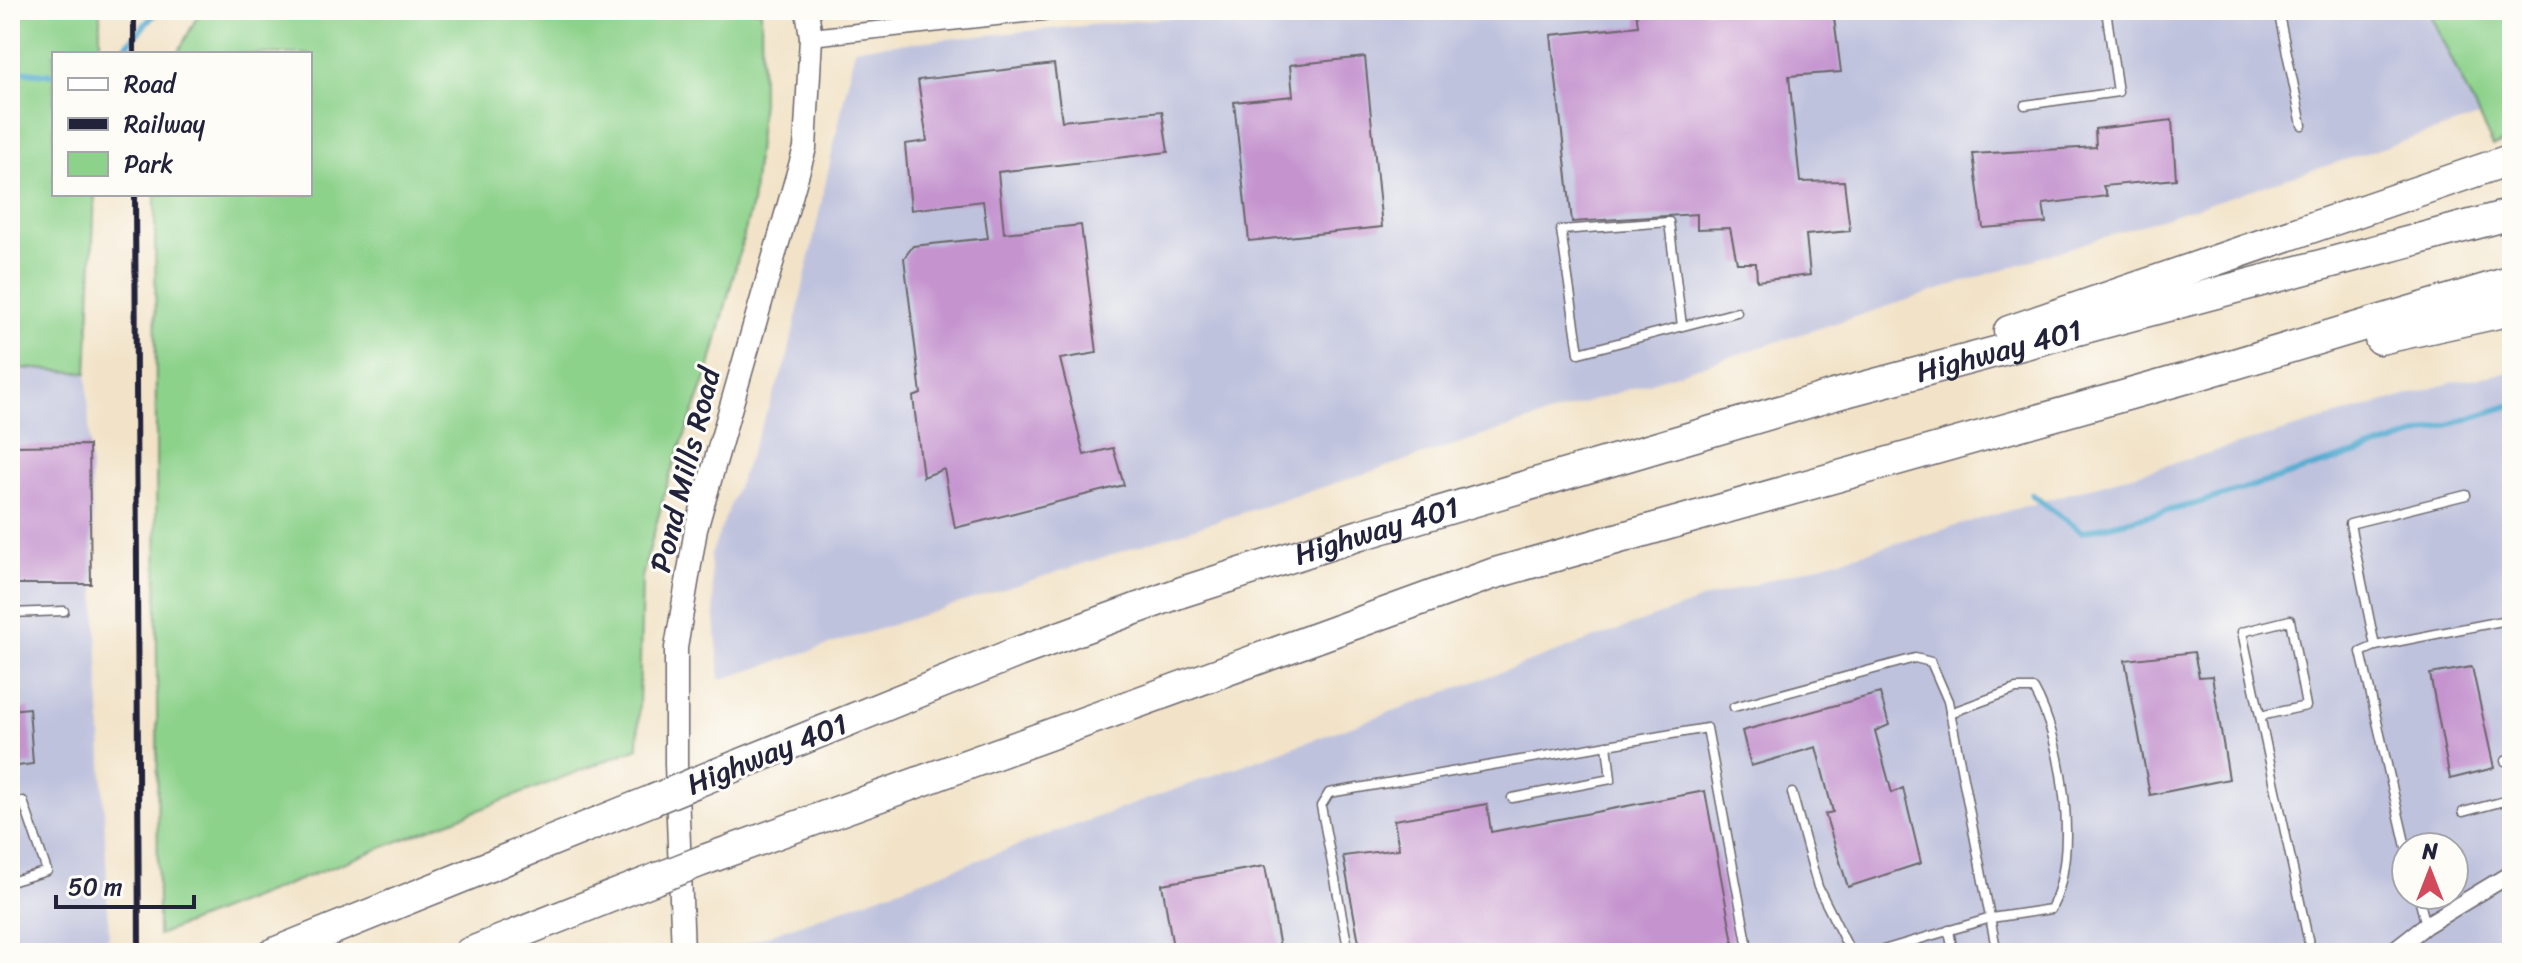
<svg xmlns="http://www.w3.org/2000/svg" width="2522" height="963" font-family="Sriracha,sans-serif">
<style>
.industrial{fill:#bfc2dd;fill-rule:evenodd}
.green{fill:#8dd28b;stroke:#587a63;stroke-width:2}
.lines{fill:none;stroke-linecap:round;stroke-linejoin:round}
.stream{stroke:#53abd0;stroke-width:6}
.building{fill:#c594cf}
.service-casing{stroke:#6b666c;stroke-width:11}
.minor-casing{stroke:#6b666c;stroke-width:19}
.secondary-casing{stroke:#6b666c;stroke-width:25}
.motorway-casing{stroke:#6b666c;stroke-width:33}
.service{stroke:#fff;stroke-width:8}
.minor{stroke:#fff;stroke-width:16}
.secondary{stroke:#fff;stroke-width:22}
.motorway{stroke:#fff;stroke-width:30}
.rail{stroke:#22223b;stroke-width:6}
.motorway-bridge-casing{stroke:#6b666c;stroke-width:33;stroke-linecap:butt}
.motorway-bridge{stroke:#fff;stroke-width:30}
.labels{text-anchor:middle;dominant-baseline:central;stroke-width:6;stroke-linejoin:round;paint-order:stroke}
.street-label{font-size:30px;fill:#22223b;stroke:#fdfcf7}
</style>
<rect width="100%" height="100%" fill="#fdfcf7"/>
<filter id="ink" filterUnits="userSpaceOnUse"><feTurbulence type="fractalNoise" baseFrequency=".0125" numOctaves="2"/><feDisplacementMap in="SourceGraphic" scale="16" xChannelSelector="R" yChannelSelector="G"/><feConvolveMatrix kernelMatrix="1 2 1 2 8 2 1 2 1" color-interpolation-filters="sRGB"/></filter>
<filter id="wash" filterUnits="userSpaceOnUse"><feTurbulence type="fractalNoise" baseFrequency=".006" numOctaves="4" result="noise"/><feDisplacementMap in="SourceGraphic" scale="32" xChannelSelector="R" yChannelSelector="G"/><feGaussianBlur stdDeviation="1.8" result="paint"/><feColorMatrix in="noise" values="0 0 0 0 0 0 0 0 0 0 0 0 0 0 0 0 0 1.4 0 .05"/><feComposite in="paint" operator="in"/></filter>
<g filter="url(#wash)">
<rect width="100%" height="100%" fill="#f2e3c8"/>
<g class="industrial">
<path d="M1247 10H2427L2479 117 720 680 710 557 787 360 855 48Z"/>
<path d="M10 367 87 373 109 937 71 953H10Z"/>
<path d="M2512 372V953H719L1707 598 2454 382ZM2406 847H2454V895H2406Z"/>
</g>
<g class="green">
<path d="M10 10H100V54H54V194H95L87 373 10 367Z"/>
<path d="M201 10H761L762 101 752 204 709 370 668 481 642 577 638 748 158 935 155 194H310V54H177Z"/>
<path d="M2428 10H2512V139L2493 146Z"/>
</g>
<g class="lines">
<g class="stream">
<path d="M119 54 158 10"/>
<path d="M10 70 54 75"/>
<path d="M2032 495 2082 532 2195 504 2512 405"/>
</g>
</g>
<g id="blocks">
<g class="building">
<path d="M1636 10H1833L1841 72 1789 76 1800 182 1844 181 1850 231 1806 235 1810 275 1757 281 1756 263H1737L1730 228 1697 229V214L1572 222 1551 35 1638 26Z"/>
<path d="M1365 57 1382 227 1249 241 1234 102 1293 96 1290 65Z"/>
<path d="M1054 64 1062 121 1162 111 1168 152 998 172 1004 233 1081 225 1097 353 1060 359 1084 455 1113 448 1124 485 955 528 944 469 923 477 913 397 921 394 904 258 913 246 988 238 983 201 911 210 905 144 927 141 918 80Z"/>
<path d="M2172 120 2176 179 2103 186 2107 196 2043 204 2046 223 1983 228 1973 154 2096 147 2095 129Z"/>
<path d="M89 445 91 584H10V446Z"/>
<path d="M2194 652 2199 677 2212 676 2229 779 2150 795 2125 660Z"/>
<path d="M2472 667 2494 768 2450 779 2430 674Z"/>
<path d="M1880 693 1889 725 1875 731 1892 793 1903 788 1921 863 1848 887 1825 814 1833 812 1816 747 1751 766 1742 731Z"/>
<path d="M29 708 33 764 10 767V710Z"/>
<path d="M1705 791 1735 953H1361L1343 856 1399 849 1394 820 1487 804 1491 832Z"/>
<path d="M1265 866 1281 953H1174L1162 884Z"/>
</g>
</g>
</g>
<g filter="url(#ink)">
<use href="#blocks" fill-opacity="0" stroke="#6b666c" stroke-width="2"/>
<g class="lines">
<defs>
<g id="service">
<path d="M2278 10 2302 125"/>
<path d="M2025 105 2118 92 2106 10"/>
<path d="M1682 326 1669 222 1561 230 1579 353 1737 312"/>
<path d="M10 613 64 611"/>
<path d="M2375 646 2350 524 2466 495"/>
<path d="M1734 707 1915 658 1931 662 1948 701 1997 953"/>
<path d="M2260 716 2306 706 2290 620 2242 632 2311 953"/>
<path d="M2505 761 2512 759"/>
<path d="M1792 793 1818 887 1851 953"/>
<path d="M1512 798 1611 779 1607 745"/>
<path d="M10 804 23 801 47 871 10 882"/>
<path d="M2463 812 2512 799"/>
<path d="M2406 847 2361 652 2375 646 2512 619"/>
<path d="M2418 895 2426 925"/>
<path d="M1949 930 1953 953"/>
<path d="M1349 953 1321 806 1329 793 1707 728 1749 953"/>
<path d="M1873 953 1991 918 2051 909C2080 856 2063 740 2034 689H2016L1950 713"/>
</g>
<g id="minor">
<path d="M811 37 1061 10"/>
<path d="M2390 953 2426 925 2512 873"/>
</g>
<path id="secondary" d="M683 953 676 764V648L696 529 805 148 811 37 807 10"/>
<g id="motorway">
<path d="M2009 331 2512 159"/>
<path d="M2380 339 2512 310"/>
<path id="s1" d="M694 783 1018 652 1182 592 1360 535 1834 395 2512 214"/>
<path d="M704 860 1492 574 2201 374 2512 281"/>
<path d="M274 953 653 800"/>
<path d="M469 953 658 878"/>
</g>
</defs>
<use href="#service" class="service-casing"/>
<use href="#minor" class="minor-casing"/>
<use href="#secondary" class="secondary-casing"/>
<use href="#motorway" class="motorway-casing"/>
<use href="#service" class="service"/>
<use href="#minor" class="minor"/>
<use href="#secondary" class="secondary"/>
<use href="#motorway" class="motorway"/>
<g class="rail">
<path d="M134 10V54"/>
<path d="M135 194 139 953"/>
</g>
<defs>
<g id="motorway-bridge">
<path d="M653 800 694 783"/>
<path d="M658 878 704 860"/>
</g>
</defs>
<use href="#motorway-bridge" class="motorway-bridge-casing"/>
<use href="#motorway-bridge" class="motorway-bridge"/>
</g>
</g>
<g class="labels">
<g class="street-label">
<text stroke="none"><textPath href="#s1" startOffset="1376">Highway 401</textPath></text>
<text transform="translate(685 470) rotate(-76)">Pond Mills Road</text>
<text stroke="none"><textPath href="#s1" startOffset="728">Highway 401</textPath></text>
<text transform="translate(767 754) rotate(-22)">Highway 401</text>
</g>
</g>
<rect width="2522" height="963" fill="none" stroke="#fdfcf7" stroke-width="40"/>
<rect x="52" y="52" width="260" height="144" fill="#fdfcf7" stroke="#a5a5ac" stroke-width="2"/>
<rect x="68" y="78" width="40" height="12" fill="#ffffff" stroke="#a5a5ac" stroke-width="2"/>
<text x="124" y="92" font-size="24" fill="#22223b">Road</text>
<rect x="68" y="118" width="40" height="12" fill="#22223b" stroke="#a5a5ac" stroke-width="2"/>
<text x="124" y="132" font-size="24" fill="#22223b">Railway</text>
<rect x="68" y="152" width="40" height="24" fill="#8dd28b" stroke="#a5a5ac" stroke-width="2"/>
<text x="124" y="172" font-size="24" fill="#22223b">Park</text>
<g transform="translate(2430 871)"><circle r="38" fill="#fdfcf7" stroke="#a5a5ac" stroke-width="2"/>
<path d="M0-6L14 30L0 20L-14 30Z" fill="#d1495b"/>
<text y="-12" font-size="22" font-weight="bold" text-anchor="middle" fill="#22223b">N</text>
</g>
<path d="M56 895v12h138v-12" fill="none" stroke="#22223b" stroke-width="4"/>
<text x="68" y="895" font-size="24" fill="#22223b" stroke="#fdfcf7" stroke-width="6" paint-order="stroke">50 m</text>
</svg>
